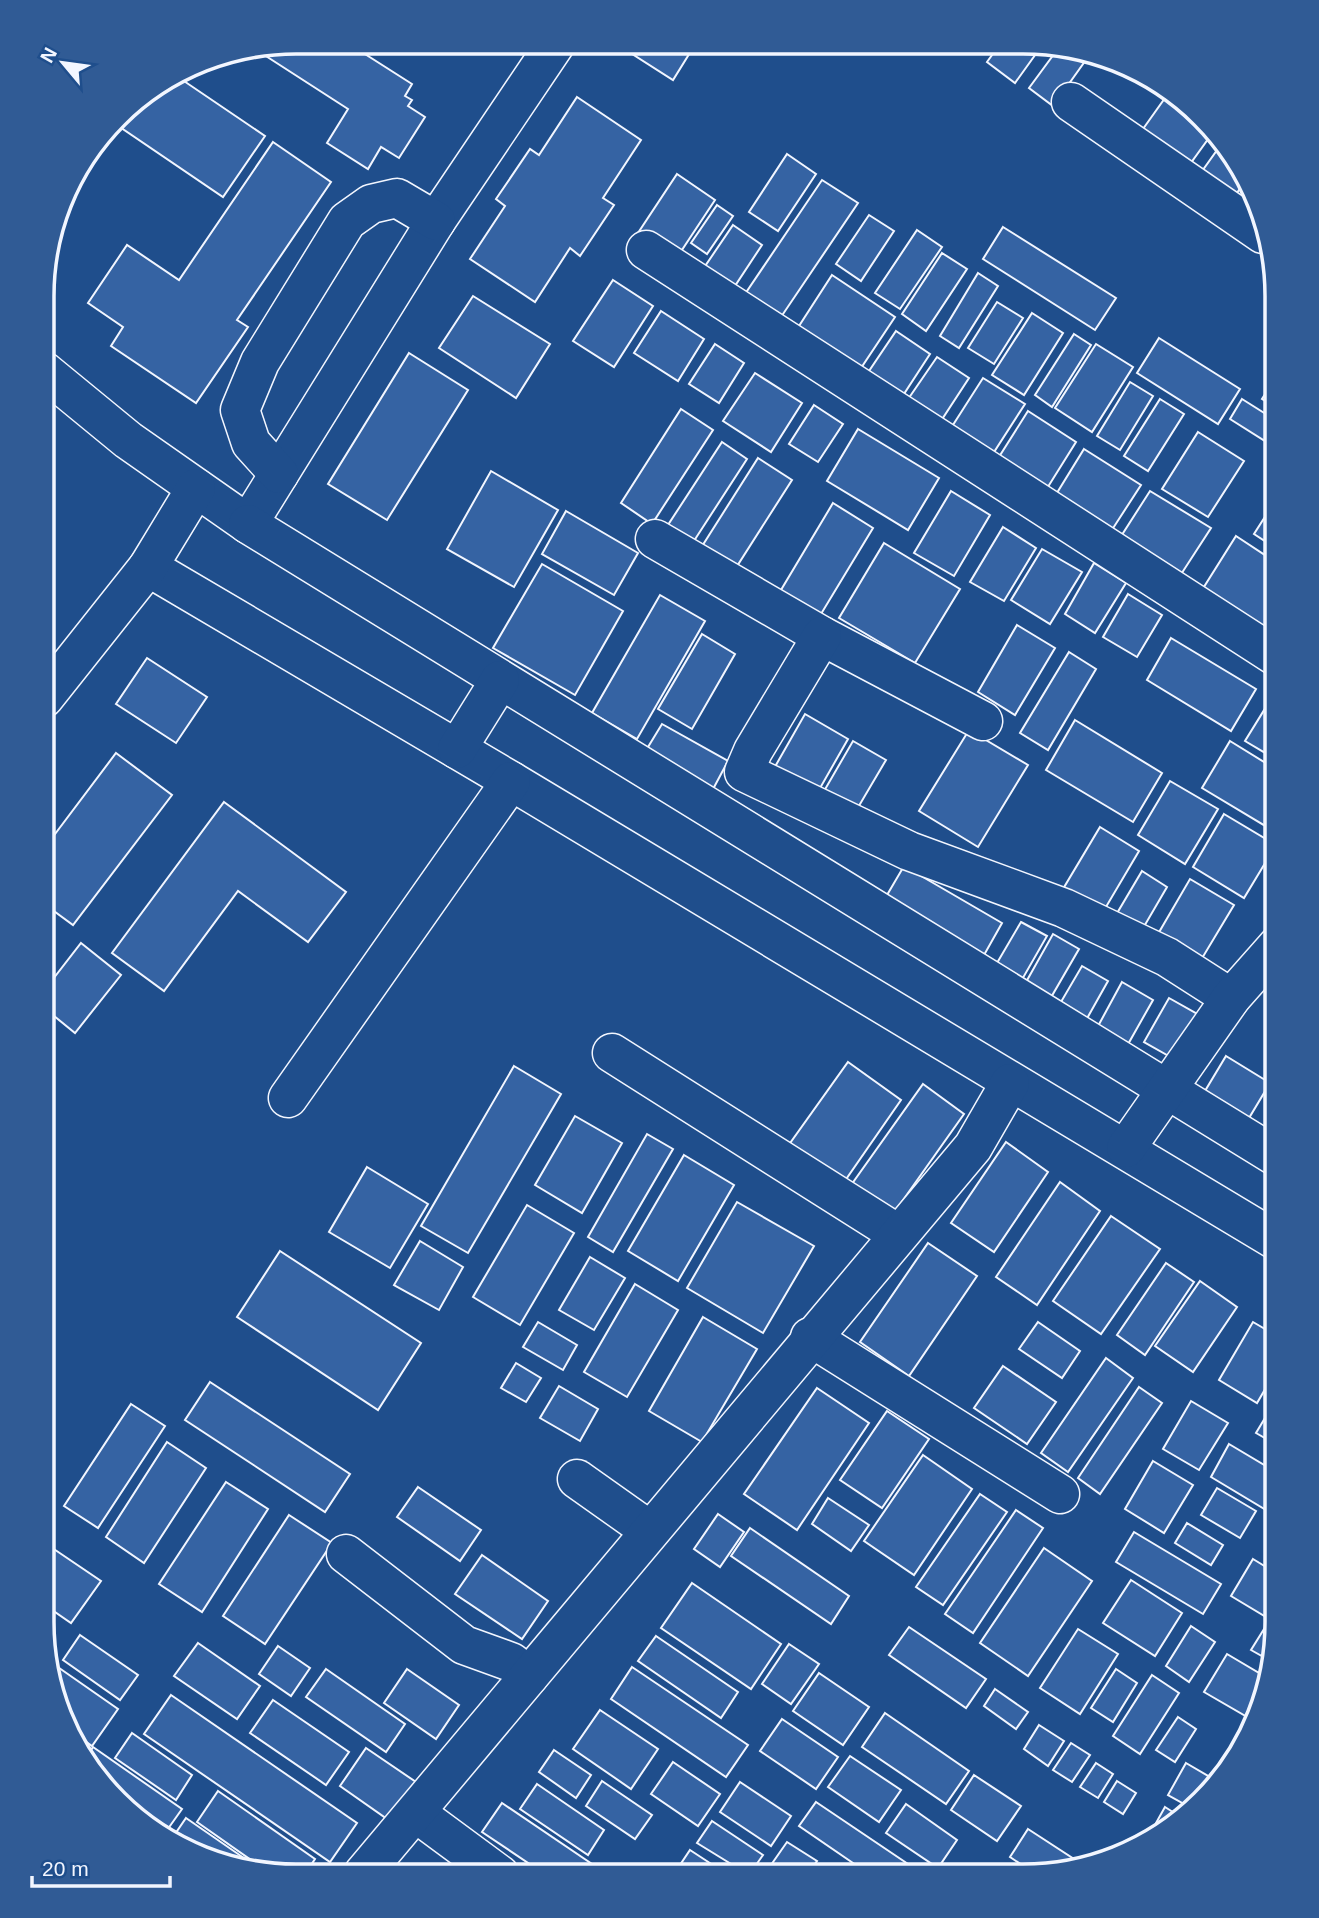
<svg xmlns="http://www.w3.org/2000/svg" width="1319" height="1918" font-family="Arial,sans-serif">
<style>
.building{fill:#3563a3;stroke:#f2f6ff;stroke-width:2}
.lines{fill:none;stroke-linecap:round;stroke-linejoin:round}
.minor-casing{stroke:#f2f6ff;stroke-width:41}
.minor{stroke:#1f4e8c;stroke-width:38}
.rim{fill:none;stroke:#f2f6ff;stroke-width:3.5}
</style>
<rect width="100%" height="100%" fill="#1f4e8c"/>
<g class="building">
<path d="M296 42H346L412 84 405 96 412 100 408 106 425 117 399 158 381 147 368 169 327 143 348 109 255 49Z"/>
<path d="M615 43H696L673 80Z"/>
<path d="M1000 44H1043L1015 83 987 62Z"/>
<path d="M1060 46 1088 57 1053 106 1029 88Z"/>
<path d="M178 77 265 136 223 197 114 123 129 105Z"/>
<path d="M1170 91 1177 94 1211 135 1185 171 1138 136Z"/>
<path d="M577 97 641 140 603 198 614 205 580 256 570 248 535 302 470 259 505 206 496 199 530 149 539 155Z"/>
<path d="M273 142 331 182 237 320 248 327 196 403 111 346 123 327 88 303 127 245 179 280Z"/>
<path d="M1220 146 1247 179 1228 205 1195 181Z"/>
<path d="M787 154 816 174 778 231 749 212Z"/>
<path d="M677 174 715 200 674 262 636 236Z"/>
<path d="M822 180 858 203 779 320 743 297Z"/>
<path d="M717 205 733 216 707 254 691 243Z"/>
<path d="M869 215 894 231 861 281 836 264Z"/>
<path d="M733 225 762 245 727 298 697 278Z"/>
<path d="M1003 227 1116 298 1095 330 983 259Z"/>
<path d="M917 230 942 247 900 309 875 293Z"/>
<path d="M942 253 967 269 926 331 902 314Z"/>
<path d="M978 273 998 286 959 348 940 336Z"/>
<path d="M832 275 895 317 861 368 799 326Z"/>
<path d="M613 280 653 306 614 367 573 341Z"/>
<path d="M473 296 550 344 516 398 439 348Z"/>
<path d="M997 302 1023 318 994 364 968 348Z"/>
<path d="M661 311 704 339 678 381 634 353Z"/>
<path d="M1032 313 1063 333 1024 395 992 375Z"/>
<path d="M896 331 930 354 900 400 865 377Z"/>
<path d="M1074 334 1091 345 1052 407 1035 395Z"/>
<path d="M1159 338 1240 389 1218 424 1137 373Z"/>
<path d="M715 344 744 363 719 403 689 384Z"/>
<path d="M1096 344 1133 367 1092 432 1055 408Z"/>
<path d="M409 353 468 390 387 520 328 484Z"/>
<path d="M937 357 969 378 935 430 902 408Z"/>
<path d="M755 373 802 403 771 452 723 421Z"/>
<path d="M1277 376V408L1262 399Z"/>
<path d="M983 378 1025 404 985 466 944 439Z"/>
<path d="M1130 382 1153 396 1120 450 1097 436Z"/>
<path d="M1160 399 1184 414 1148 471 1124 456Z"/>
<path d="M1242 399 1277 421 1265 441 1230 419Z"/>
<path d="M814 405 843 424 818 462 789 444Z"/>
<path d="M681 409 713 430 652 524 621 503Z"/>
<path d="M1028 411 1076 442 1041 498 992 468Z"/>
<path d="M858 429 939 478 908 530 827 481Z"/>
<path d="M1198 432 1244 461 1208 517 1162 489Z"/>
<path d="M722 442 747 459 692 544 666 528Z"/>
<path d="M1084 449 1141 485 1108 536 1052 501Z"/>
<path d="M758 458 792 480 732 574 699 551Z"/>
<path d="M491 471 558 510 514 587 447 549Z"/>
<path d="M951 491 990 515 954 576 914 553Z"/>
<path d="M1150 491 1211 528 1178 579 1118 541Z"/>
<path d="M1277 498V549L1254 534Z"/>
<path d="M833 503 873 528 818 619 778 595Z"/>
<path d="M566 511 638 553 614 595 542 554Z"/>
<path d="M1003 527 1036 548 1004 601 970 582Z"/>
<path d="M1236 536 1277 563V622L1265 641 1197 598Z"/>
<path d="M884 543 960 589 915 663 839 618Z"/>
<path d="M1042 549 1082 572 1050 624 1011 600Z"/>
<path d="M1094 563 1126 583 1095 633 1065 614Z"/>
<path d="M542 564 623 611 575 695 493 648Z"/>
<path d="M1128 594 1162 615 1137 657 1103 637Z"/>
<path d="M660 595 705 621 637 739 592 713Z"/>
<path d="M1017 625 1055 648 1015 715 978 692Z"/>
<path d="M702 634 735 654 692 729 658 709Z"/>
<path d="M1171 638 1256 689 1231 731 1147 680Z"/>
<path d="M1069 652 1096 669 1048 750 1020 733Z"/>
<path d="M147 658 207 697 176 743 116 704Z"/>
<path d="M1274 694 1277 695V760L1245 741Z"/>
<path d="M805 714 848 739 815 797 772 772Z"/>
<path d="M1075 720 1162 773 1133 822 1046 770Z"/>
<path d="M662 724 728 761 712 791 645 752Z"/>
<path d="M969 730 1028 765 978 847 919 811Z"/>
<path d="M853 741 886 760 853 816 820 798Z"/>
<path d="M1230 741 1277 770V833L1202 788Z"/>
<path d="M116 753 172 795 73 925 43 903V850Z"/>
<path d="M1170 781 1218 809 1185 864 1138 835Z"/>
<path d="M224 802 346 892 308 942 238 891 164 991 112 953Z"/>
<path d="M1224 814 1276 845 1244 898 1193 867Z"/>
<path d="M1100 827 1139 851 1103 912 1063 889Z"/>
<path d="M904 866 1002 923 979 964 880 907Z"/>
<path d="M1142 871 1167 887 1142 930 1116 915Z"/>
<path d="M1190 879 1234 905 1201 960 1158 934Z"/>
<path d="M1021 922 1047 936 1016 990 990 975Z"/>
<path d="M1053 934 1079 949 1046 1006 1021 991Z"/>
<path d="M81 943 121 975 75 1033 43 1007V992Z"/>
<path d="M1082 966 1108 981 1085 1022 1058 1007Z"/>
<path d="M1122 982 1153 1000 1127 1046 1097 1028Z"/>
<path d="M1169 998 1199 1015 1174 1059 1144 1042Z"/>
<path d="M1226 1056 1270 1083 1249 1118 1205 1091Z"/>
<path d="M848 1062 901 1100 842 1185 788 1146Z"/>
<path d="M514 1066 561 1094 468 1253 421 1226Z"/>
<path d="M923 1084 964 1114 891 1217 849 1188Z"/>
<path d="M575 1116 622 1143 582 1213 535 1185Z"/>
<path d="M647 1134 673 1149 613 1252 588 1237Z"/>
<path d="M1006 1142 1048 1172 994 1252 951 1223Z"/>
<path d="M684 1155 734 1185 678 1281 628 1251Z"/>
<path d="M367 1167 428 1204 390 1268 329 1232Z"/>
<path d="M1060 1182 1100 1211 1037 1305 996 1277Z"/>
<path d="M737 1202 814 1246 763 1333 687 1288Z"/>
<path d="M527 1205 574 1233 520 1325 473 1297Z"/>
<path d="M1111 1216 1160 1249 1101 1334 1053 1301Z"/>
<path d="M420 1241 463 1267 439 1310 394 1285Z"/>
<path d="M928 1243 977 1276 909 1376 860 1342Z"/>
<path d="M280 1251 421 1343 378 1410 237 1317Z"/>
<path d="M590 1257 625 1278 594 1330 559 1310Z"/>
<path d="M1166 1263 1194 1282 1145 1355 1117 1335Z"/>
<path d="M1200 1281 1237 1307 1193 1372 1155 1346Z"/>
<path d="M635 1284 678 1310 627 1397 584 1372Z"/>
<path d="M703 1317 757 1349 702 1442 649 1411Z"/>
<path d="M538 1322 577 1345 563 1370 523 1347Z"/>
<path d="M1038 1322 1080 1351 1062 1378 1019 1349Z"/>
<path d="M1253 1322 1277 1336V1369L1257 1403 1219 1380Z"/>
<path d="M1106 1358 1133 1378 1068 1472 1041 1453Z"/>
<path d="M516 1363 541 1378 526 1402 501 1388Z"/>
<path d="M1003 1366 1056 1402 1027 1444 974 1408Z"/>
<path d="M210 1382 350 1474 325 1512 185 1420Z"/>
<path d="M559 1386 598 1409 580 1441 540 1418Z"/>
<path d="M1139 1387 1162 1403 1100 1494 1078 1478Z"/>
<path d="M817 1388 869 1423 797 1530 744 1494Z"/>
<path d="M1277 1398V1445L1256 1433Z"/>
<path d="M1191 1401 1228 1423 1199 1470 1163 1449Z"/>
<path d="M131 1404 165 1426 98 1528 64 1506Z"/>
<path d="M887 1411 929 1439 882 1508 840 1480Z"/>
<path d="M167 1442 206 1468 144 1563 106 1537Z"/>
<path d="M1229 1444 1276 1472V1516L1211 1477Z"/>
<path d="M923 1455 972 1489 914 1575 864 1541Z"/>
<path d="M1153 1461 1193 1485 1164 1533 1125 1509Z"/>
<path d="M226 1482 268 1509 202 1612 159 1584Z"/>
<path d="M418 1487 481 1530 460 1561 397 1517Z"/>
<path d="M1217 1488 1256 1511 1240 1538 1201 1515Z"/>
<path d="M980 1494 1007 1512 943 1605 916 1587Z"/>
<path d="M828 1498 869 1525 851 1551 812 1524Z"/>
<path d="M1016 1510 1043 1528 973 1633 945 1614Z"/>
<path d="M718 1514 744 1532 720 1567 694 1549Z"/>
<path d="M289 1515 332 1543 265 1644 223 1616Z"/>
<path d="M1187 1523 1223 1545 1211 1565 1175 1543Z"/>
<path d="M750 1528 849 1596 831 1624 731 1556Z"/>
<path d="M1134 1532 1221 1584 1203 1614 1116 1562Z"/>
<path d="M42 1541 101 1581 71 1623 42 1603Z"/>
<path d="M1044 1548 1092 1581 1028 1676 980 1643Z"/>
<path d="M482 1555 548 1601 522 1639 455 1594Z"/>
<path d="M1253 1559 1276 1573V1623L1231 1596Z"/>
<path d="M1131 1580 1182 1613 1155 1656 1103 1623Z"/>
<path d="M692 1583 781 1644 751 1689 661 1628Z"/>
<path d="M1269 1621 1276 1625V1639L1269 1660 1251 1650Z"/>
<path d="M1191 1626 1215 1642 1189 1682 1166 1666Z"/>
<path d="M909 1627 986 1679 966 1708 889 1655Z"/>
<path d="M1078 1629 1118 1654 1080 1714 1040 1688Z"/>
<path d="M80 1635 138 1675 120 1700 63 1660Z"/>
<path d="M656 1636 738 1692 721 1718 638 1661Z"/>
<path d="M198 1643 260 1686 237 1719 174 1676Z"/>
<path d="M789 1644 819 1664 791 1704 762 1684Z"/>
<path d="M278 1646 310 1668 291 1696 259 1674Z"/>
<path d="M1227 1654 1264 1676 1249 1718 1204 1692Z"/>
<path d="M52 1663 118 1709 92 1746 67 1728Z"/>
<path d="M632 1667 748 1745 726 1777 611 1699Z"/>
<path d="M326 1669 405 1724 386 1752 306 1697Z"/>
<path d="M407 1669 459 1705 436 1739 384 1703Z"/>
<path d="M1116 1669 1137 1683 1113 1722 1091 1708Z"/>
<path d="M819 1673 869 1707 843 1745 793 1711Z"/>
<path d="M1152 1675 1179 1693 1140 1754 1113 1736Z"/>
<path d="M995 1689 1028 1712 1016 1729 984 1706Z"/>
<path d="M171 1695 357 1823 330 1862 144 1734Z"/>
<path d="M273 1700 349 1752 326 1785 250 1733Z"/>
<path d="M600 1710 658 1749 631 1789 573 1749Z"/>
<path d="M885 1713 969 1771 946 1804 862 1747Z"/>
<path d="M1178 1717 1196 1729 1175 1762 1156 1750Z"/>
<path d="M782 1719 838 1757 816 1789 760 1751Z"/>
<path d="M1039 1725 1064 1741 1048 1766 1024 1749Z"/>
<path d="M132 1733 192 1775 176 1800 115 1758Z"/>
<path d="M1071 1743 1090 1755 1072 1782 1053 1770Z"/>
<path d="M93 1747 182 1809 165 1833 136 1816 87 1757Z"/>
<path d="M366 1748 416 1782 390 1821 340 1786Z"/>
<path d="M554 1750 591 1775 576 1798 539 1772Z"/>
<path d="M850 1756 901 1790 879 1822 828 1787Z"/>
<path d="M673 1762 720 1794 698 1826 651 1794Z"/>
<path d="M1096 1763 1113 1774 1098 1798 1080 1787Z"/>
<path d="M1186 1763 1215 1780 1186 1805 1168 1795Z"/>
<path d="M974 1775 1021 1806 997 1841 951 1810Z"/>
<path d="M602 1781 652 1815 635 1839 586 1806Z"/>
<path d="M1117 1781 1136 1793 1123 1814 1104 1802Z"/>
<path d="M740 1782 791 1816 771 1846 720 1812Z"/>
<path d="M537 1784 604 1830 588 1855 520 1809Z"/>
<path d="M218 1791 315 1859 305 1874H271L197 1822Z"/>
<path d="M816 1802 908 1864 900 1876H872L799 1826Z"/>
<path d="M502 1803 592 1864 584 1875H546L482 1832Z"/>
<path d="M906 1804 957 1840 938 1868 886 1833Z"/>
<path d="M1165 1807 1176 1814 1162 1826 1156 1823Z"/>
<path d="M186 1818 267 1874 173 1837Z"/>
<path d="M712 1821 763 1855 749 1875 697 1843Z"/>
<path d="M1028 1829 1074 1859 1069 1865 1034 1873 1010 1857Z"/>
<path d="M787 1842 817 1861 807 1875H764Z"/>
<path d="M690 1850 728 1875H683L676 1871Z"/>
</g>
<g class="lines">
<defs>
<g id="minor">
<path d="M1071 102 1263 234"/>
<path d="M646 250 1277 657"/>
<path d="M44 371 128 440 248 524 436 221 556 43"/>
<path d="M279 474 251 443 240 410 260 362 347 221 371 204 397 198 436 221"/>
<path d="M248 524 1277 1157"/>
<path d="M655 539 822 636 983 721"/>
<path d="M148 567 511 781 1277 1241"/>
<path d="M822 636 753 751 744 772 909 851 1064 908 1167 957 1231 998"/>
<path d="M44 698 148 567 196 488"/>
<path d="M457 749 500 680"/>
<path d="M612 1053 898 1234"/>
<path d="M288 1098 511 781"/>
<path d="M1126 1148 1231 998 1277 946"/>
<path d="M810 1337 1060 1494"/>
<path d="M577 1479 649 1530"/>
<path d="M346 1554 464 1645 511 1662 529 1676"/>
<path d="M416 1813 500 1875"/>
<path d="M363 1874 973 1147 1010 1083"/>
</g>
</defs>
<use href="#minor" class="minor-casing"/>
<use href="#minor" class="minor"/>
</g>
<path d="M0 0H1319V1918H0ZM296 54H1023A242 242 0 0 1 1265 296V1622A242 242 0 0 1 1023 1864H296A242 242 0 0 1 54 1622V296A242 242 0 0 1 296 54Z" fill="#305b95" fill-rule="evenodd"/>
<path class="rim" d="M296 54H1023A242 242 0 0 1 1265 296V1622A242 242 0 0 1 1023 1864H296A242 242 0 0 1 54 1622V296A242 242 0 0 1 296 54Z"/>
<g transform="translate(63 63) rotate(299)" stroke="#1f4e8c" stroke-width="5" paint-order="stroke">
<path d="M0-5L12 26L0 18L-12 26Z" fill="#f2f6ff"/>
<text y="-10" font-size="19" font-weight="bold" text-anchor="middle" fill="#f2f6ff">N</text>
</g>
<path d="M32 1876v10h138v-10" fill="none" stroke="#f2f6ff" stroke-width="3.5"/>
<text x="42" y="1876" font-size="21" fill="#f2f6ff" stroke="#1f4e8c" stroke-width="5" paint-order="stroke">20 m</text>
</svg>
